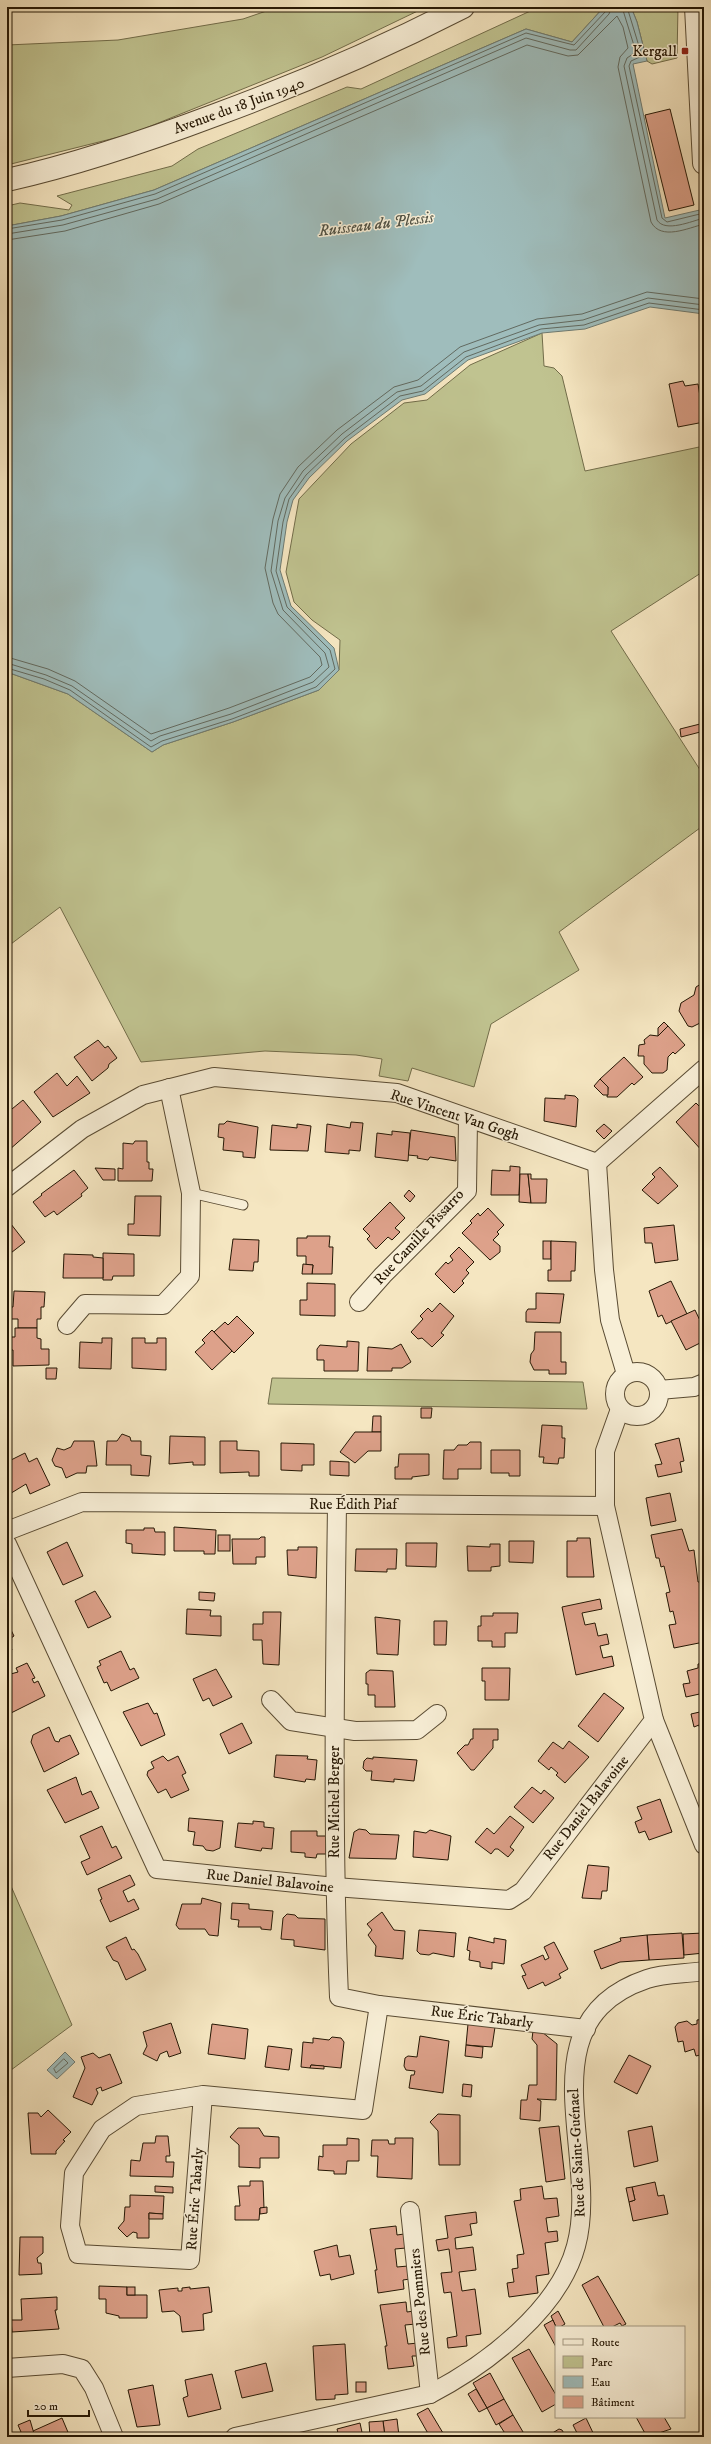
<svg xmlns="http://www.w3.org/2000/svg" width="711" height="2444" font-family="'IM FELL DW Pica',serif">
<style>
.green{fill:#c0c390;stroke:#726d4a}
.water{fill:#9fbdbc;stroke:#6e7b72}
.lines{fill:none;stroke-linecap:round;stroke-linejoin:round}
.shore{stroke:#626a60;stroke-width:1}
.building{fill:#dda18a;stroke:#251704}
.service-casing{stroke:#594b33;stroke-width:11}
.minor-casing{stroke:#594b33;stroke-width:20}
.tertiary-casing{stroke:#594b33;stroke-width:24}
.service{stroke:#f8efd7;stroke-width:9}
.minor{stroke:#f8efd7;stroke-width:18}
.tertiary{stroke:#f8efd7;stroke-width:22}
.poi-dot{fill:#8f2418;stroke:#f8efd7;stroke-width:1.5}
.labels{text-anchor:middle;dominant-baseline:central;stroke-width:3;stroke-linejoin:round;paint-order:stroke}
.poi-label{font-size:15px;fill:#251704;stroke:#f8efd7;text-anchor:end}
.street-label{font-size:15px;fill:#251704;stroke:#f8efd7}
.water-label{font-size:16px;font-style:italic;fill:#505144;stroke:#f8efd7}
</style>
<rect width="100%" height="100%" fill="#f5e6c1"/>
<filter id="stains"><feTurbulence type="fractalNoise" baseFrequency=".005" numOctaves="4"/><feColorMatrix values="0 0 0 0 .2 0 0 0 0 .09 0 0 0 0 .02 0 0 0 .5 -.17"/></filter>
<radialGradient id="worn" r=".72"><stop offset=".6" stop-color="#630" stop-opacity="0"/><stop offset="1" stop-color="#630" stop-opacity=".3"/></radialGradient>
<g class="green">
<path d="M278 7H426L322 57 131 134 7 165V45L118 40 243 19Z"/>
<path d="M539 7H604L572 42 526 29 154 190 61 216 7 226V206L20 203 69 210 72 205 57 196 172 166 198 149 347 87 361 89Z"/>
<path d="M631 7H678L677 58 652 64 647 61 637 22Z"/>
<path d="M542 333 544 366 554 368 562 376 585 471 704 446V571L611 631 704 776V825L559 932 579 970 491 1024 474 1087 412 1068 408 1081 379 1076 382 1059 356 1055 265 1051 141 1062 60 907 7 947V672L68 694 152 752 163 745 233 722 319 690 339 670 340 640 312 620 294 602 286 572 299 499 351 444 404 403 427 400 470 365Z"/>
<path d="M272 1378 583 1382 587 1409 268 1404Z"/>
<path d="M7 1877 72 2025 7 2073Z"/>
</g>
<g class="water">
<path d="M604 7H631L637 22 647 61 633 64 665 218 704 209V314L650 307 585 329 542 333 468 360 425 394 402 400 347 441 309 478 293 500 287 522 280 570 291 606 334 648 339 670 319 690 233 722 163 745 152 752 68 694 7 672V226L61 216 154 190 526 29 572 42Z"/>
<path d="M65 2052 75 2062 57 2079 47 2070Z"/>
</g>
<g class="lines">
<g class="shore">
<path d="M622 7 636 52 627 58 624 66 657 220C665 233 692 221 704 218"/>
<path d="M627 7 642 56 631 61 629 66 662 218 667 222 704 213"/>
<path d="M7 229 62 220 155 194 526 33 574 45 606 11 607 7"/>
<path d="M7 234 63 225 157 199 526 38 570 50H576L609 14 612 7"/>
<path d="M7 240 65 231 159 204 527 45 568 56 578 55 617 16 623 27 628 48 620 57 618 67 651 222C661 241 688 228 704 224"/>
<path d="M7 657 48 669 75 681 151 734 229 708 310 677 322 665 320 657 278 614 273 603 265 568 273 519 280 494 298 467 337 430 394 387 418 380 460 347 537 319 582 314 647 292 704 299"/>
<path d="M7 663 46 675 72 686 151 741 160 736 231 714 313 682 329 667 325 653 283 610 271 571 278 521 285 498 303 471 342 434 397 392 421 386 464 352 539 325 583 320 648 298 704 305"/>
<path d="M7 668 44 679 70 690 151 747 162 741 232 719 316 687 335 669 330 650 287 607 276 571 283 522 289 499 306 475 345 438 400 396 423 391 466 357 541 329 584 325 649 303 704 310"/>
<path d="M64 2059 68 2063 56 2073 54 2069Z"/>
</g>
</g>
<g class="building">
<path d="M670 109 694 205 669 211 645 115Z"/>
<path d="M683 381 685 386 698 384 704 422 678 427 669 384Z"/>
<path d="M704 723V731L681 737 680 729Z"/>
<path d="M704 982V1021L692 1027 688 1026 679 1011 681 1003 694 995 696 987Z"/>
<path d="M664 1022 668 1026 658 1036V1028Z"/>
<path d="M668 1026 685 1045 675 1054 673 1052 668 1057 667 1070 663 1073H652L644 1064V1056H638L639 1045 645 1044 644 1040 650 1035 658 1036Z"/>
<path d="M98 1040 105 1048 108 1046 117 1058 109 1064 108 1068 92 1081 74 1057Z"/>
<path d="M624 1057 643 1077 634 1085 632 1083 617 1097H607L608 1087 600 1079Z"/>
<path d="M57 1073 67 1086 77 1076 90 1093 53 1117 34 1092Z"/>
<path d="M600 1079 608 1087V1095H603L594 1086Z"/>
<path d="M565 1095 575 1096 578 1099 576 1127 544 1121 545 1098 565 1099Z"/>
<path d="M23 1100 41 1122 9 1150 7 1147V1113Z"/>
<path d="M696 1103 704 1111V1153L676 1122Z"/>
<path d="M227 1121 258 1127 255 1158 243 1157V1152L223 1150 224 1138 218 1137 219 1124H224Z"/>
<path d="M351 1122 363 1123 360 1151 349 1150V1154L325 1152 327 1124 350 1128Z"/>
<path d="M297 1124 311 1126 308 1151 270 1150 272 1125 297 1128Z"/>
<path d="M604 1124 612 1131 604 1139 596 1131Z"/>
<path d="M411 1130 455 1137 456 1161 430 1157 428 1160 417 1158 418 1156 408 1155Z"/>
<path d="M392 1131 410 1133 408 1161 375 1157 377 1133 392 1135Z"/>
<path d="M135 1141H147V1162H149V1169H153L152 1181H118V1168L123 1169V1143L133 1144Z"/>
<path d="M510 1166 520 1167 519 1195H491L492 1170 510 1171Z"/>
<path d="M660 1167 678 1186 658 1204 642 1190 655 1177 652 1174Z"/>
<path d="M95 1168 115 1169V1180H103Z"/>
<path d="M74 1170 88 1188 81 1194 82 1196 57 1215 54 1211 45 1217 33 1202 42 1195 41 1194Z"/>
<path d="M520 1174H528L531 1203 519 1202Z"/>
<path d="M528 1174H531V1179H547L546 1203H531Z"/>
<path d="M409 1190 415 1196 410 1202 404 1196Z"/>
<path d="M135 1196H161L160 1236 128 1235V1224H134Z"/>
<path d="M390 1202 405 1218 395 1228 400 1232 392 1240 388 1237 376 1249 367 1239 370 1236 363 1229Z"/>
<path d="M488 1208 504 1225 497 1232 499 1234 493 1240 500 1246V1252L490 1260 462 1233 472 1223 470 1221 478 1213 480 1216Z"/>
<path d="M7 1219 25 1242 7 1256Z"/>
<path d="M674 1225 678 1260 655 1263 652 1243H645L644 1228Z"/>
<path d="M307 1236H330L329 1247H333L332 1274H312L313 1265H306V1256H297V1238H307Z"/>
<path d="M233 1239 259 1240 258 1262H254L253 1271 229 1270Z"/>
<rect x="543" y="1241" width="8" height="18"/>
<path d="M551 1241 576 1242 575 1271H571V1281H548V1270H551Z"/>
<path d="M459 1247 474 1262 466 1270 469 1273 462 1281 464 1283 454 1293 435 1274 446 1262 448 1264 453 1260 450 1256Z"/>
<path d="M103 1253 134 1254V1276H113L112 1280H103Z"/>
<path d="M64 1254 93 1255V1257L103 1258V1278H63Z"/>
<path d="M303 1264 313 1265 312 1274H302Z"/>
<path d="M671 1281 687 1314 666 1324 662 1315 658 1317 649 1291Z"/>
<path d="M307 1283 335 1284V1316L300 1315V1300H307Z"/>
<path d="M14 1291 45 1292 44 1307H41V1319H37V1328H18V1319H10V1307H13Z"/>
<path d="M536 1293 564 1294 560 1323 526 1322V1312L528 1309H536Z"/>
<path d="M440 1303 454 1316 441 1333 444 1335 432 1347 422 1338 418 1339 411 1332 423 1319 420 1316 428 1308 432 1312Z"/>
<path d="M695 1310 704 1329V1341L686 1350 671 1321Z"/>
<path d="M237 1316 254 1333 234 1353 214 1332 225 1322 228 1325Z"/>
<path d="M15 1328H37V1338L41 1339V1349H49V1365L13 1366V1350H9V1337H15Z"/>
<path d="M212 1330 232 1351 212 1370 195 1352 205 1343 202 1340Z"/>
<path d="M535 1332H561V1362H566V1374H549V1370H534L530 1362 531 1354 534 1350Z"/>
<path d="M102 1338H112L111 1369 79 1368 80 1342 102 1343Z"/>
<path d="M132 1338H145V1343H157V1338H166V1370L132 1368Z"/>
<path d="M347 1341 359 1342 358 1371H324V1360H317V1349L320 1345 347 1347Z"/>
<path d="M401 1344 411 1362 402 1368H392V1371H367L368 1347 392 1349Z"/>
<path d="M46 1368H57L56 1379H46Z"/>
<path d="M421 1408H432L431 1418H421Z"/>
<path d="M373 1416H381V1432H372Z"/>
<path d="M542 1425 562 1426V1438H565L564 1458H559L558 1464 543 1463 544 1457H539Z"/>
<path d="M355 1432H381V1451H368L355 1463 340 1452Z"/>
<path d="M122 1434 130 1437 131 1441H141V1455L151 1456 149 1476 131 1475V1465H106L107 1441H117Z"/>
<path d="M170 1436 205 1437V1465H193V1462L169 1464Z"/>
<path d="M679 1438 684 1461 680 1462 682 1472 658 1477 655 1465 662 1464 655 1444Z"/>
<path d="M74 1441H94L97 1466H87L86 1473H77L66 1478 62 1468 55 1466 52 1460 57 1448 64 1450 71 1447Z"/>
<path d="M220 1441H237V1450L259 1451V1476H249V1472L220 1473Z"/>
<path d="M470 1442H481V1469H458V1479H443L444 1450H454L458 1445H467Z"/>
<path d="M281 1443 314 1444V1465H302V1471L281 1470Z"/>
<path d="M491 1450H520V1476H509V1473H491Z"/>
<path d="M25 1453 29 1462 37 1458 50 1485 30 1494 26 1484 8 1495 7 1462Z"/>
<path d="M399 1454H429V1475L412 1477V1479H395V1467H398Z"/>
<path d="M330 1461 349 1462V1476L330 1475Z"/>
<path d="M670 1493 676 1521 651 1526 646 1498Z"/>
<path d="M174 1527 216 1530 215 1554H204V1551H174Z"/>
<path d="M144 1528H154L155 1532H165V1555L132 1553V1544L126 1543V1530H144Z"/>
<path d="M682 1529 689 1551 694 1550 698 1582H700L704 1603V1619H700L702 1628H704V1642L674 1648 669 1625 676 1624 673 1611 670 1612 666 1593 670 1592 664 1566 661 1567 659 1558H656L651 1535Z"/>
<rect x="218" y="1535" width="12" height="16"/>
<path d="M261 1537H265V1557H256V1564H233L232 1539H259Z"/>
<path d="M577 1538H590L594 1577H567V1541H577Z"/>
<path d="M509 1541H534L533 1563 509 1562Z"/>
<path d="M67 1542 83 1576 63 1585 47 1552Z"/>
<path d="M406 1543H437L436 1567 406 1566Z"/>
<path d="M490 1544H500V1566L491 1567V1571H468L467 1546 490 1547Z"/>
<path d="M298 1547H317L316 1578 288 1575 287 1550H298Z"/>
<path d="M356 1549H397L396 1569H387V1572L355 1571Z"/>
<path d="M95 1591 111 1617 88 1628 75 1601Z"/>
<path d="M199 1592 215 1593 214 1601 199 1600Z"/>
<path d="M600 1599 602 1609 582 1613 585 1625 595 1623 598 1636 607 1634 609 1644 600 1646 603 1658 612 1656 614 1666 576 1675 562 1607Z"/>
<path d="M187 1609 211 1610 210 1616H221V1636L186 1634Z"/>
<path d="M263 1612H281L279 1665 263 1664 262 1640H253V1624H263Z"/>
<path d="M493 1613H518L517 1633H505V1647H492V1641H478V1626H481V1616H493Z"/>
<path d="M375 1617 400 1620 398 1655 377 1654Z"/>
<path d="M434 1621H447L446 1645H434Z"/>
<path d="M7 1622 14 1636 8 1640 12 1650 7 1652Z"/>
<path d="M121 1651 130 1670 134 1668 139 1678 111 1691 107 1682 104 1683 97 1667 101 1665 99 1661Z"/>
<path d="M27 1663 35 1678 32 1679 34 1683 38 1681 45 1696 11 1713 7 1704V1675L18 1672 16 1668Z"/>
<path d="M704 1663V1693L686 1697 683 1684 690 1683 687 1671 698 1668V1664Z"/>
<path d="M482 1668H510L509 1700H485V1681H482Z"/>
<path d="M216 1669 232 1697 213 1706 209 1698 203 1701 193 1679Z"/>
<path d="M370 1670 393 1671 395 1707H375V1695H368V1684H366V1673Z"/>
<path d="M604 1693 624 1708 598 1742 578 1726Z"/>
<path d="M148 1703 154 1714 157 1713 165 1735 141 1746 123 1712Z"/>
<path d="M704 1711V1750L699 1725 694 1727 691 1714Z"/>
<path d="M242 1723 252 1743 229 1754 220 1734Z"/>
<path d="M49 1727 55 1741 59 1742 60 1739 70 1735 79 1754 44 1772 31 1742 33 1735Z"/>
<path d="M473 1729H498V1740H493V1748L474 1770H471L457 1753 465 1745H468L471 1739H473Z"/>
<path d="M569 1741 589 1757 565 1783 556 1775 558 1773 551 1767 549 1770 538 1761 553 1742 563 1749Z"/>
<path d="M276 1755 308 1756 307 1759 317 1760 315 1780 306 1779 305 1782 274 1777Z"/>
<path d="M163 1756 168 1761 178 1756 186 1773 182 1775 189 1790 171 1798 166 1789 158 1793 147 1775 148 1771 154 1768 151 1762Z"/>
<path d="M373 1757 417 1760 414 1781 394 1779V1782L371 1780 372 1771H366L363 1768 364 1761 367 1758 373 1759Z"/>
<path d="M76 1777 82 1795 91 1791 99 1808 65 1823 47 1790Z"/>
<path d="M532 1787 541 1794 544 1790 554 1798 533 1823 514 1807Z"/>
<path d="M660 1799 672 1832 649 1840 645 1831 639 1833 635 1822 642 1819 637 1807Z"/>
<path d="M510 1816 524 1827 510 1847 514 1850 508 1857 498 1849H495L491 1854 475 1842 487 1828 494 1834Z"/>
<path d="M189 1818 223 1821 220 1848 213 1851 206 1850 203 1846 193 1845 195 1832 188 1831Z"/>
<path d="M253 1821 264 1822V1827L274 1828 272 1849 262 1848 261 1851 235 1847 238 1823 253 1824Z"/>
<path d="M102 1826 112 1848 116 1846 122 1858 87 1875 81 1862 90 1858 80 1836Z"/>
<path d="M359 1829 366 1830 370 1834 399 1835 396 1859 349 1858 354 1832Z"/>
<path d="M430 1830 451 1836 448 1860 413 1857 414 1831 426 1833Z"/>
<path d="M291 1831H317V1836H326V1854H317L316 1858 305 1857V1853L291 1852Z"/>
<path d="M588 1865 609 1867 607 1891H602L601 1899 582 1898Z"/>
<path d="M130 1875 135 1885 123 1891 128 1902 134 1899 139 1909 110 1922 100 1900 102 1899 98 1889Z"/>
<path d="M202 1898 221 1903 218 1936 209 1935 205 1929H179L176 1925 182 1904H201Z"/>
<path d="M232 1903 249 1904V1909L273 1911 271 1930 261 1929V1927H238L239 1920 231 1919Z"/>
<path d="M382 1912 394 1930 405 1931 403 1959 375 1956 376 1946 368 1935 372 1930 367 1924Z"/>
<path d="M287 1914 295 1915 298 1918 325 1919V1950L294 1946V1940L281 1939 283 1918Z"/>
<path d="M419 1930 456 1933 454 1957 433 1953 429 1955 420 1954 417 1951Z"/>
<path d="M682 1933 684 1958 649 1960 647 1935Z"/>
<path d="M703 1933 704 1953 684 1955 683 1934Z"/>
<path d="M647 1935 649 1960 620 1962 601 1969 594 1951 621 1941 620 1938Z"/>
<path d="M126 1937 132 1950 134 1949 138 1954 146 1970 126 1980 118 1962 113 1960 106 1947Z"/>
<path d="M469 1937 494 1943V1938L506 1940 504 1964 492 1962V1969L480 1967V1962L469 1960 470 1951 467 1950Z"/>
<path d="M554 1942 568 1969 559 1974 561 1978 545 1986 543 1982 528 1989 522 1976 526 1975 521 1965 543 1955 545 1960 549 1958 544 1947Z"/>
<path d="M704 2019V2054L696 2056 694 2049 685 2052 683 2041 678 2042 675 2027 678 2023 687 2021 692 2025 697 2024V2020Z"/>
<path d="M171 2023 181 2053 169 2057 167 2051 160 2054 157 2061 143 2054 147 2046 143 2032Z"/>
<path d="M212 2024 248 2029 245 2059 208 2054Z"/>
<path d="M468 2024 495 2027 492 2047 466 2045Z"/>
<path d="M533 2031 542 2032 557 2044 556 2100 537 2099 541 2101 540 2121 520 2119 521 2100H527L529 2085H537V2045L532 2039Z"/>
<path d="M420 2036 449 2041 443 2093 409 2088 411 2075H414L415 2071 406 2070 404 2066 405 2058 408 2056 417 2057Z"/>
<path d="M332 2037 341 2038 344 2042 341 2068 311 2065 310 2068 301 2067 303 2042 313 2043V2038L329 2040Z"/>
<path d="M466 2045 483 2047 482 2058 465 2056Z"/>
<path d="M268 2046 292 2049 289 2070 265 2067Z"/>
<path d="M93 2053 99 2058 110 2054 122 2083 102 2091 101 2087 96 2089 98 2093 92 2105 73 2097 85 2068 81 2057Z"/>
<path d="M629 2055 651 2066 637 2094 614 2082Z"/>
<path d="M311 2065 324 2066V2069L310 2068Z"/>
<path d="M463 2084 472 2085 471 2097 462 2096Z"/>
<path d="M48 2110 71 2132 63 2140 65 2141 56 2151V2154H31L28 2113H38L41 2117Z"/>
<path d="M438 2114 460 2115V2165H439L438 2131 430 2122Z"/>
<path d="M559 2126 565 2179 546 2182 539 2128Z"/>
<path d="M652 2126 658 2161 634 2167 628 2131Z"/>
<path d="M238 2128H259L264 2136 279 2137V2158H260V2168L239 2167V2145L230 2137Z"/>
<path d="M156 2136H168L170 2156H166V2162H174L173 2177 130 2176 131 2160 140 2161 143 2143H155Z"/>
<path d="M347 2138 359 2139V2161H347L346 2174H334V2171L318 2170 319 2156 323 2157V2145H347Z"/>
<path d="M395 2138H413L412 2179 377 2177 378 2156H371L372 2140H388L389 2144H395Z"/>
<path d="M250 2181H263L264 2208H260L259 2220H235V2206H240L238 2186H250Z"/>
<path d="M655 2182 658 2196 664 2195 668 2214 633 2221 629 2202 635 2200 632 2187Z"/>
<path d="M155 2186 173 2187V2193L155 2192Z"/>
<path d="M542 2186 544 2199 557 2198 559 2216 546 2218 548 2232 557 2231 558 2241 545 2243 549 2274 536 2276 538 2293 509 2297 507 2283 514 2282 512 2269 518 2268 517 2255 524 2254 514 2201 521 2200 520 2189Z"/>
<path d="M632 2187 635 2200 629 2202 626 2188Z"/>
<path d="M130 2195 164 2196 163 2214 149 2213V2238H137V2233L133 2232 127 2237 118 2228 124 2221 125 2207H130Z"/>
<path d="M267 2207V2213L260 2214V2208Z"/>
<path d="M476 2212 477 2223 470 2224 472 2235 455 2238 456 2249 473 2247 476 2270 459 2272 462 2291 475 2289 481 2334 466 2336 467 2346 448 2348 447 2338 457 2336 451 2292 444 2293 441 2273 452 2272 449 2249 438 2251 436 2240 448 2238 445 2216Z"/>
<path d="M149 2213 163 2214V2219H149Z"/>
<path d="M396 2226 397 2235 404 2234 406 2248 395 2249 397 2267 408 2266 410 2279 403 2280 404 2289 378 2293 375 2270H377L370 2229Z"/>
<path d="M20 2237H43V2253L37 2258 38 2263H41L42 2274 19 2275Z"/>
<path d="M337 2245 339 2257 350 2255 354 2274 331 2280 330 2274 320 2276 314 2251Z"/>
<path d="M598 2276 626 2324 622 2326 620 2323 612 2327H604L582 2285Z"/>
<path d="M99 2286 127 2287V2295H147V2318H119V2316L106 2313V2299H99Z"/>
<rect x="127" y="2287" width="8" height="8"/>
<path d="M190 2287V2289L209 2287 212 2312 203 2314 204 2330 182 2332 180 2316 174 2311 162 2312 159 2290 178 2288V2291H182V2288Z"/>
<path d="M57 2297V2310H55L59 2329 12 2332 11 2320H22L21 2299Z"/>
<path d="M406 2302 407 2312 414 2311 416 2324 405 2325 408 2344 418 2343 420 2356H412L414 2366 388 2369 385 2346H387L380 2305Z"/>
<path d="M558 2311 565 2324 560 2327H556L551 2316Z"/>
<path d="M553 2320 556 2327V2347L544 2325Z"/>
<path d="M345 2344 348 2394 335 2395V2399L316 2400 313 2346Z"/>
<path d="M529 2349 556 2395V2404L542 2412 512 2358Z"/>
<path d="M266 2363 273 2391 242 2398 235 2371Z"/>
<path d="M490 2373 504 2399 487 2408 473 2383Z"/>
<path d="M212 2374 221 2409 188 2417 183 2398 188 2396 185 2380Z"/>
<rect x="356" y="2382" width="10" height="10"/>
<path d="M153 2385 160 2425 137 2427 128 2390Z"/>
<path d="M476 2389 487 2408 479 2412 468 2394Z"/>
<path d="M504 2399 513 2415 496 2425 487 2408Z"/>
<path d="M428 2408 443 2433 435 2437H430L417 2414Z"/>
<path d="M513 2415 526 2437H503L506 2435 499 2424Z"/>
<path d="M636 2417H664L671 2429 647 2437Z"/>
<path d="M62 2418 70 2437H35L33 2431Z"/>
<path d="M586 2418 595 2437H579L573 2425Z"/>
<path d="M397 2419 399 2436 385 2437 383 2421Z"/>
<path d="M30 2420 35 2437H18L17 2434 21 2432 18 2425Z"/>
<path d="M383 2421 385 2437H370L369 2422Z"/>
<path d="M360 2423 363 2437H339L337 2429Z"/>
<path d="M559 2429 562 2430 566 2437H546Z"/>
</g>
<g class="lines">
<defs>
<path id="service" d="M191 1193 243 1205"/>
<g id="minor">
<path d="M597 1163 604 1270 610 1320 626 1374"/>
<path d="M597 1163 704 1069"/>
<path d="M7 1187 82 1129 143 1095 214 1077 397 1093 597 1163"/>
<path d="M359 1302 383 1275 467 1191 468 1119"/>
<path d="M67 1325 85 1304 163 1305 190 1276 191 1193 169 1088"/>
<circle cx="637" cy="1394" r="22"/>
<path d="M659 1390 694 1387 704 1383"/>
<path d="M337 1504C335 1668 332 1832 339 1997L379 2005 586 2029"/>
<path d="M7 1531 82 1502 605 1506"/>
<path d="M7 1544 157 1869 335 1887 509 1900 523 1891 654 1720 605 1506V1451L620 1409"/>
<path d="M271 1700 291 1721 355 1731 417 1730 437 1714"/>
<path d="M654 1720 704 1845"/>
<path d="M203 2095 190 2260 78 2254 70 2226 74 2173 102 2129 136 2106 203 2095 363 2110 379 2005"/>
<path d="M410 2211 430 2394"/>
<path d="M7 2368 63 2364 82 2369 94 2388 114 2437"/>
<path d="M235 2437 430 2394C486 2365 559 2310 576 2246 601 2155 522 2021 647 1979 664 1973 686 1974 704 1971"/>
</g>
<g id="tertiary">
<path d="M696 7 704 163"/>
<path d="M7 180C79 164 149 140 218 114 302 83 383 48 463 7"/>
</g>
</defs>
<use href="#service" class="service-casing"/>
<use href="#minor" class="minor-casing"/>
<use href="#tertiary" class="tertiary-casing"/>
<use href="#service" class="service"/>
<use href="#minor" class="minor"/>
<use href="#tertiary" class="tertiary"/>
</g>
<rect class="poi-dot" x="681" y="47" width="8" height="8" rx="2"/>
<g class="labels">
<g class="poi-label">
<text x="677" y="51">Kergall</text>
</g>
<g class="street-label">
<text transform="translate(239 106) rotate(-20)">Avenue du 18 Juin 1940</text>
<text transform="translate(455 1115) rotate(18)">Rue Vincent Van Gogh</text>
<text transform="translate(419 1237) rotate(-47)">Rue Camille Pissarro</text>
<text x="353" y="1504">Rue Édith Piaf</text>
<text transform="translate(334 1802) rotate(-90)">Rue Michel Berger</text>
<text transform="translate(586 1808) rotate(-52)">Rue Daniel Balavoine</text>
<text transform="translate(270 1881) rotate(6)">Rue Daniel Balavoine</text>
<text transform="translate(482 2017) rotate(7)">Rue Éric Tabarly</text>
<text transform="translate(577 2153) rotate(-93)">Rue de Saint-Guénael</text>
<text transform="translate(195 2199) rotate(-86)">Rue Éric Tabarly</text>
<text transform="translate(420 2302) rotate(-96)">Rue des Pommiers</text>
</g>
<g class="water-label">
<text transform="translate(376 224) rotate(-7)">Ruisseau du Plessis</text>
</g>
</g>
<rect width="711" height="2444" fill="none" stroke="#f5e6c1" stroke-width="24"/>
<rect x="8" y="8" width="695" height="2428" fill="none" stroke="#251704" stroke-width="2"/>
<rect x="12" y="12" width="687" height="2420" fill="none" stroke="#251704"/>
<rect x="555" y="2326" width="130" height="92" fill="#f8efd7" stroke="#a49983"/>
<rect x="563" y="2339" width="20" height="6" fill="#f8efd7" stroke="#a49983"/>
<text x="591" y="2346" font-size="12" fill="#251704">Route</text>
<rect x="563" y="2356" width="20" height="12" fill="#c0c390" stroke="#a49983"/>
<text x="591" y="2366" font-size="12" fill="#251704">Parc</text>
<rect x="563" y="2376" width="20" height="12" fill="#9fbdbc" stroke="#a49983"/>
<text x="591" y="2386" font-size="12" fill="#251704">Eau</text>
<rect x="563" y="2396" width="20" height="12" fill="#dda18a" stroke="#a49983"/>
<text x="591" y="2406" font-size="12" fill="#251704">Bâtiment</text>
<path d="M28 2410v6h61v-6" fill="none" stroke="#251704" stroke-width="2"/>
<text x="34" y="2410" font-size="12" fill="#251704" stroke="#f8efd7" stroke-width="3" paint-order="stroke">20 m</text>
<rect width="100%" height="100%" filter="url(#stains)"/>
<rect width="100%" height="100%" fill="url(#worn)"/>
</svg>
